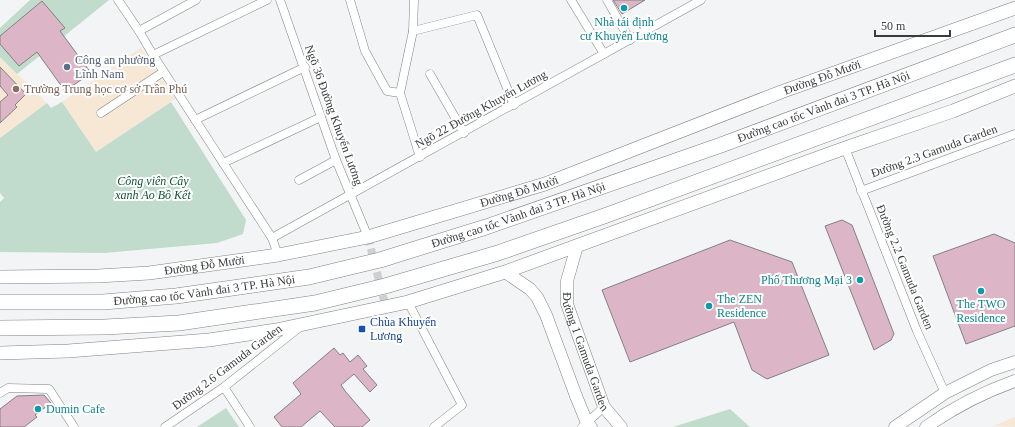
<svg xmlns="http://www.w3.org/2000/svg" width="1015" height="427" font-family="Georgia,serif">
<style>
.education{fill:#f6e8d5}
.green{fill:#c1dbcc}
.building{fill:#dcb5c6;stroke:#828181}
.lines{fill:none;stroke-linecap:round;stroke-linejoin:round}
.street-tunnel{stroke:#cecfd0;stroke-width:8;stroke-dasharray:8 4;stroke-linecap:butt}
.street-casing{stroke:#838384;stroke-width:9}
.secondary-casing{stroke:#838384;stroke-width:13}
.primary-casing{stroke:#838384;stroke-width:14}
.highway-casing{stroke:#838384;stroke-width:16}
.street{stroke:#fff;stroke-width:8}
.secondary{stroke:#fff;stroke-width:12}
.primary{stroke:#fff;stroke-width:13}
.highway{stroke:#fff;stroke-width:15}
.culture-dot{fill:#0f9aa8;stroke:#fff;stroke-width:1.5}
.service-dot{fill:#5c6f8a;stroke:#fff;stroke-width:1.5}
.education-dot{fill:#8d6e63;stroke:#fff;stroke-width:1.5}
.transit-dot{fill:#1a4fb4;stroke:#fff;stroke-width:1.5}
.labels{text-anchor:middle;dominant-baseline:central;stroke-width:4;stroke-linejoin:round;paint-order:stroke}
.culture-label{font-size:12px;fill:#0d838f;stroke:#fff}
.service-label{font-size:12px;fill:#4e5e75;stroke:#fff;text-anchor:start}
.street-label{font-size:12px;fill:#3a3b3b;stroke:#fff}
.education-label{font-size:12px;fill:#785e54;stroke:#fff;text-anchor:start}
.park-label{font-size:12px;font-style:italic;fill:#0f5237;stroke:#fff}
.transit-label{font-size:12px;fill:#164399;stroke:#fff;text-anchor:start}
</style>
<rect width="100%" height="100%" fill="#f3f4f5"/>
<g class="education">
<path d="M141 48 175 99 96 152 62 102Z"/>
<path d="M0 57 47 103 0 138Z"/>
<path d="M1015 417V427L993 426Z"/>
</g>
<g class="green">
<path d="M30 0H109L17 74 0 57V28Z"/>
<path d="M62 102 96 152 171 102 246 220 243 234 217 243 104 253 0 252V202L4 198 0 193V138L47 103 51 108Z"/>
<path d="M226 408 239 427H197Z"/>
<path d="M730 409 750 427H673Z"/>
</g>
<g class="building">
<path d="M613 0H645L622 14Z"/>
<path d="M42 1 65 28 60 31 91 73 65 91 37 52 19 66 0 44V36Z"/>
<path d="M0 67 26 94 15 105 17 107 0 123V102L8 95 0 86Z"/>
<path d="M842 220 852 225 894 334 891 340 874 350 825 226Z"/>
<path d="M994 234 1015 243V326L966 344 933 256Z"/>
<path d="M730 240 792 262 829 355 767 379 752 370 734 322 630 362 602 290Z"/>
<path d="M334 348 340 355 343 353 350 362 358 355 367 366 363 369 377 385 370 392 354 374 341 385 345 391 370 420 362 427H335L320 411 301 427H282L274 417 301 394 293 383Z"/>
<path d="M44 395 51 403 35 415 37 417 24 427H0V409L17 396Z"/>
</g>
<g class="lines">
<path class="street-tunnel" d="M368 237 386 308"/>
<defs>
<g id="street">
<path d="M118 0 139 31 153 55 272 238 278 255"/>
<path d="M280 0 336 160 368 237"/>
<path d="M350 0 365 51 387 91 400 93"/>
<path d="M414 0 413 31 400 93 420 157"/>
<path d="M571 0 604 54"/>
<path d="M607 0 630 40"/>
<path d="M139 31 196 0"/>
<path d="M413 31 477 15 514 105"/>
<path d="M153 55 267 0"/>
<path d="M430 74 464 133"/>
<path d="M101 113 163 72"/>
<path d="M195 120 305 67"/>
<path d="M845 148 917 331 945 393"/>
<path d="M223 163 321 117"/>
<path d="M299 180 336 160"/>
<path d="M861 191 1015 134"/>
<path d="M272 238 701 0"/>
<path d="M408 302 462 405 434 427"/>
<path d="M224 387 250 427"/>
<path d="M0 393 8 388 49 389 74 427"/>
<path d="M165 427 224 387 300 327"/>
<path d="M582 427 604 407"/>
</g>
<g id="secondary">
<path id="s1" d="M577 246 567 281V304L604 407 621 427"/>
<path d="M505 272 530 289 537 297 546 315 576 396 587 423 591 427"/>
<path d="M895 427 945 393 991 370 1015 362"/>
<path d="M926 427C953 408 984 392 1015 381"/>
</g>
<g id="primary">
<path id="s2" d="M0 277 98 276 149 273 278 255 368 237 545 184 781 92 1015 8"/>
<path d="M0 353 68 351 209 340 276 330 408 302 505 272 845 148 953 111 1015 86"/>
</g>
<g id="highway">
<path id="s3" d="M0 302H103L176 296 309 277 380 260 486 227 721 145 1015 35"/>
<path d="M0 328 105 327 179 323 315 303 385 286 498 253 607 215 1015 65"/>
</g>
</defs>
<use href="#street" class="street-casing"/>
<use href="#secondary" class="secondary-casing"/>
<use href="#primary" class="primary-casing"/>
<use href="#highway" class="highway-casing"/>
<use href="#street" class="street"/>
<use href="#secondary" class="secondary"/>
<use href="#primary" class="primary"/>
<use href="#highway" class="highway"/>
</g>
<g class="culture-dot">
<circle cx="624" cy="8" r="4"/>
<circle cx="860" cy="280" r="4"/>
<circle cx="981" cy="291" r="4"/>
<circle cx="709" cy="306" r="4"/>
<circle cx="38" cy="409" r="4"/>
</g>
<circle class="service-dot" cx="67" cy="67" r="4"/>
<circle class="education-dot" cx="16" cy="89" r="4"/>
<rect class="transit-dot" x="358" y="325" width="8" height="8" rx="2"/>
<g class="labels">
<g class="culture-label">
<text x="624" y="22">Nhà tái định<tspan x="624" dy="14">cư Khuyến Lương</tspan></text>
<text x="852" y="280" text-anchor="end">Phố Thương Mại 3</text>
<text x="717" y="299" text-anchor="start">The ZEN<tspan x="717" dy="14">Residence</tspan></text>
<text x="981" y="304">The TWO<tspan x="981" dy="14">Residence</tspan></text>
<text x="46" y="409" text-anchor="start">Dumin Cafe</text>
</g>
<g class="service-label">
<text x="75" y="60">Công an phường<tspan x="75" dy="14">Lĩnh Nam</tspan></text>
</g>
<g class="street-label">
<text stroke="none"><textPath href="#s2" startOffset="853">Đường Đỗ Mười</textPath></text>
<text stroke="none"><textPath href="#s3" startOffset="853">Đường cao tốc Vành đai 3 TP. Hà Nội</textPath></text>
<text transform="translate(481 109) rotate(-29)">Ngõ 22 Đường Khuyến Lương</text>
<text transform="translate(334 115) rotate(70)">Ngõ 36 Đường Khuyến Lương</text>
<text transform="translate(934 151) rotate(-20)">Đường 2.3 Gamuda Garden</text>
<text stroke="none"><textPath href="#s2" startOffset="529">Đường Đỗ Mười</textPath></text>
<text stroke="none"><textPath href="#s3" startOffset="529">Đường cao tốc Vành đai 3 TP. Hà Nội</textPath></text>
<text stroke="none"><textPath href="#s2" startOffset="205">Đường Đỗ Mười</textPath></text>
<text transform="translate(905 267) rotate(68)">Đường 2.2 Gamuda Garden</text>
<text stroke="none"><textPath href="#s3" startOffset="205">Đường cao tốc Vành đai 3 TP. Hà Nội</textPath></text>
<text stroke="none"><textPath href="#s1" startOffset="110">Đường 1 Gamuda Garden</textPath></text>
<text transform="translate(227 367) rotate(-37)">Đường 2.6 Gamuda Garden</text>
</g>
<g class="education-label">
<text x="24" y="89">Trường Trung học cơ sở Trần Phú</text>
</g>
<g class="park-label">
<text x="153" y="181">Công viên Cây<tspan x="153" dy="14">xanh Ao Bồ Kết</tspan></text>
</g>
<g class="transit-label">
<text x="370" y="322">Chùa Khuyến<tspan x="370" dy="14">Lương</tspan></text>
</g>
</g>
<path d="M875 30v6h75v-6" fill="none" stroke="#3a3b3b" stroke-width="2"/>
<text x="881" y="30" font-size="12" fill="#3a3b3b" stroke="#ffffff" stroke-width="3" paint-order="stroke">50 m</text>
</svg>
